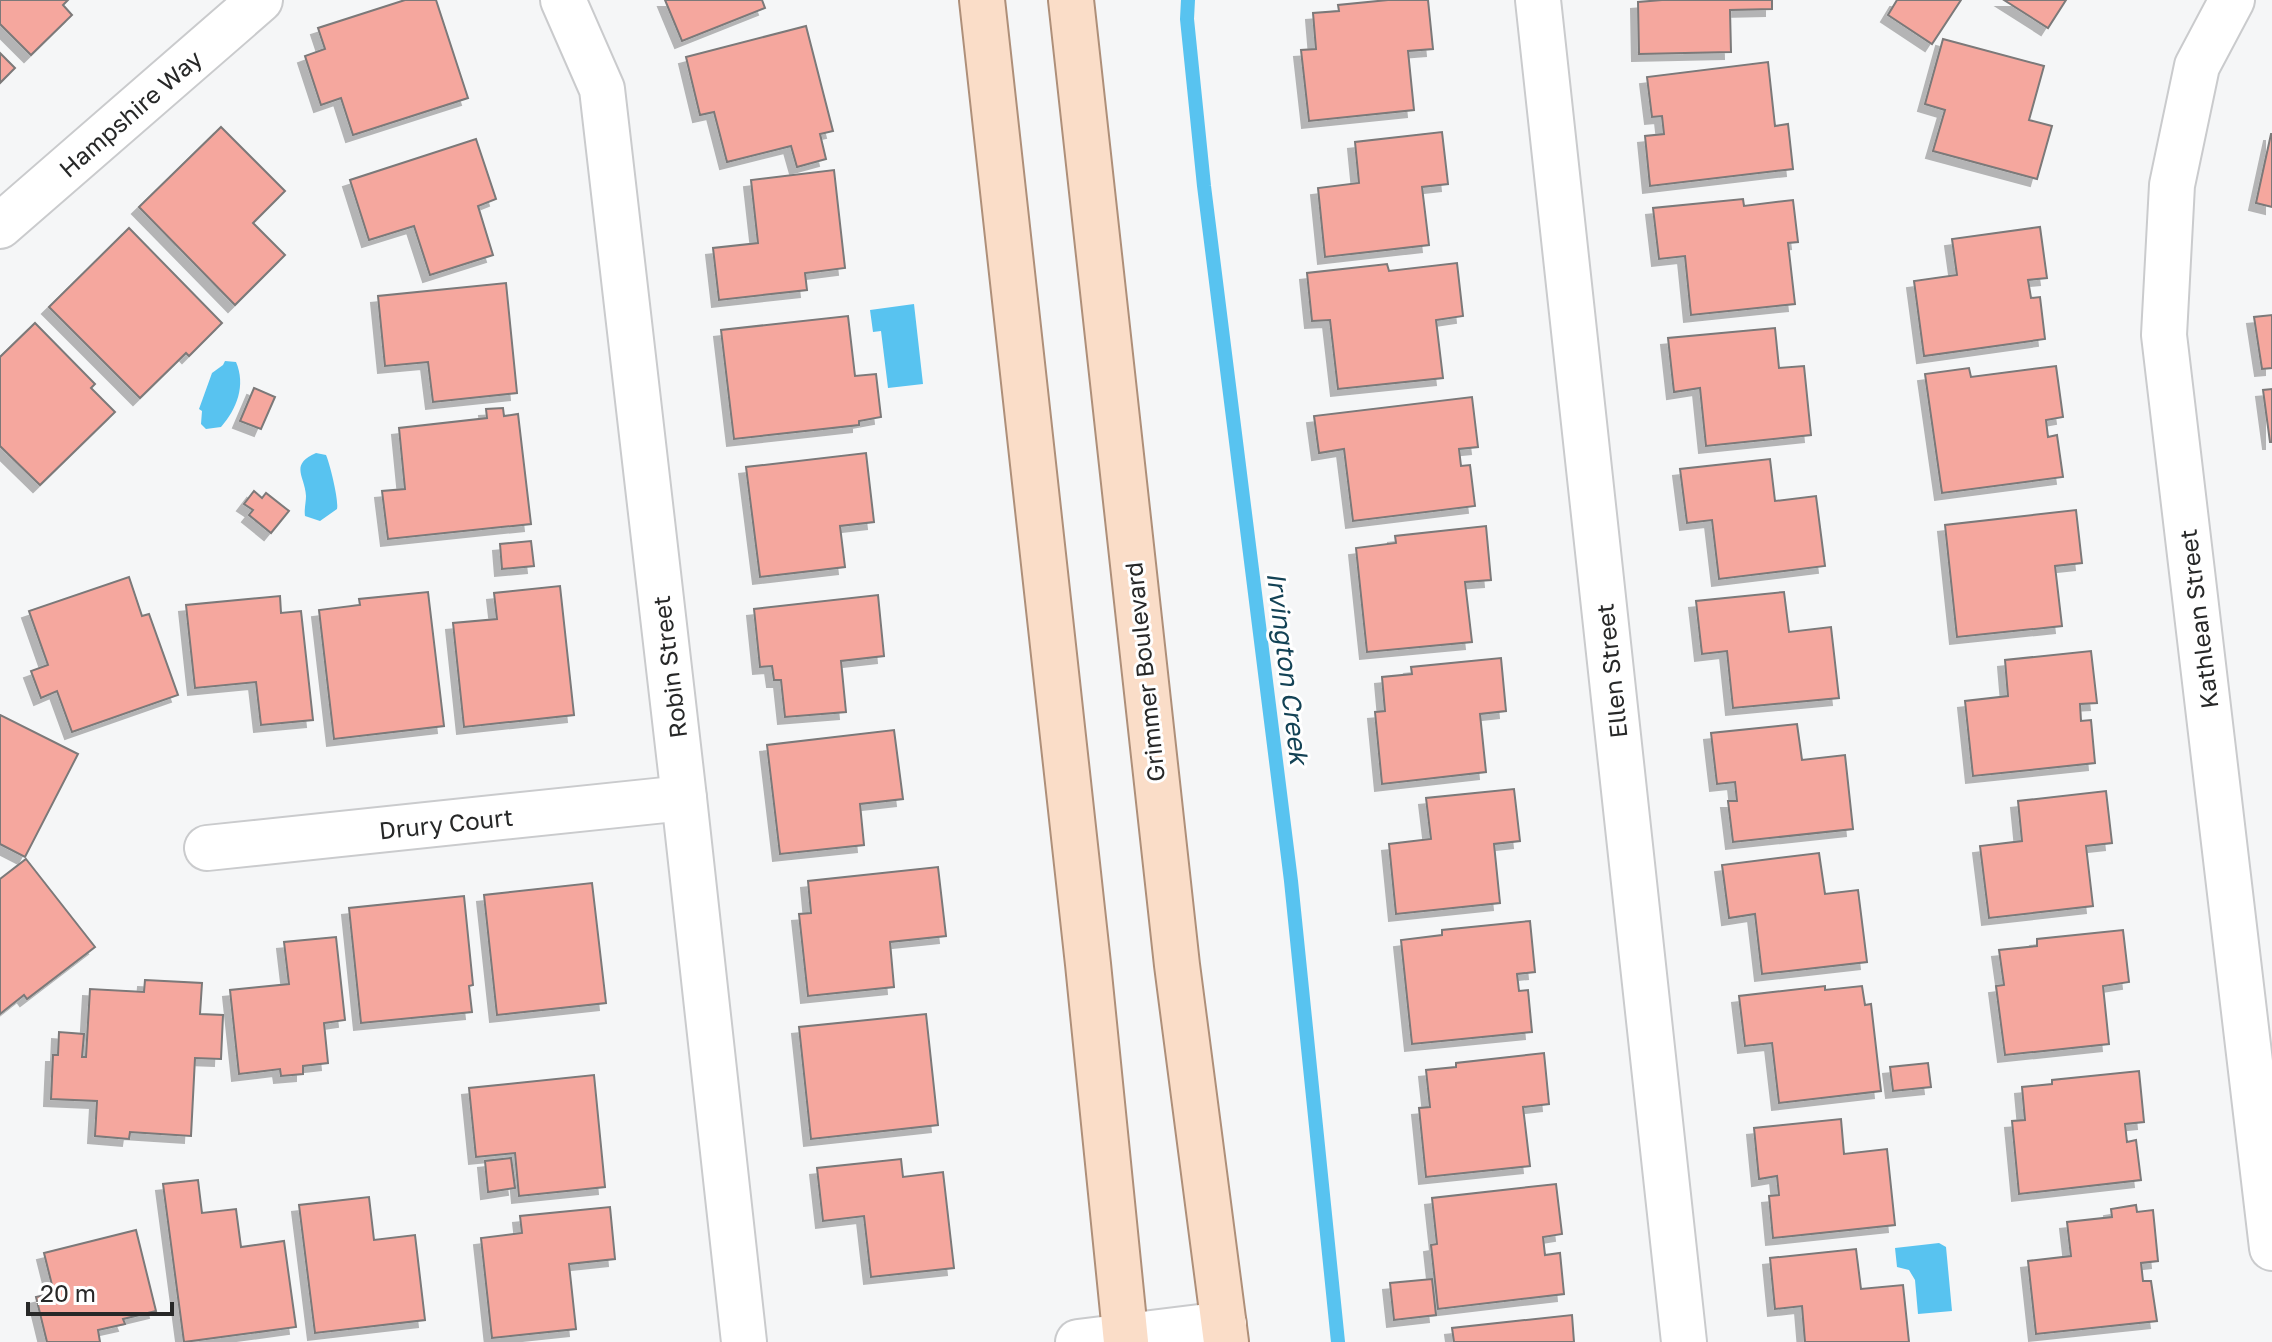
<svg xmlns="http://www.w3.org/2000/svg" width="2272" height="1342" font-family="'Golos Text',sans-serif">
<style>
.water{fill:#58c3f0}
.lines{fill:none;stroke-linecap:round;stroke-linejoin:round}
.stream{stroke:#58c3f0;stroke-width:14}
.building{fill:#f5a79e;stroke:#7b7979;stroke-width:2;filter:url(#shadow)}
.minor-casing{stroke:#cacbcd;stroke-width:48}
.major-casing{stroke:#ae8f79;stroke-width:48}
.minor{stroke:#fff;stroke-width:44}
.major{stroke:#faddc8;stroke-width:44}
.labels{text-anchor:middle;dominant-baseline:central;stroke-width:6;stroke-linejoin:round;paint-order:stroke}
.street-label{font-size:24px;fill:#272828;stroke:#fff}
.water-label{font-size:26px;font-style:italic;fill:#134255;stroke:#fff}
</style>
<defs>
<filter id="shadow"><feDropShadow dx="-7" dy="7" stdDeviation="0" flood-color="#0004"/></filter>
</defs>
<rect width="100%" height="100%" fill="#f5f6f7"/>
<g class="water">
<path d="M914 304 923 384 888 388 881 331 873 332 870 310Z"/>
<path d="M225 361 236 362C246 385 237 409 221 427L206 429 201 424 202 411 199 409 212 373 223 365Z"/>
<path d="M316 453 326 455C330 464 339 501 337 509L320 521 305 516C304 509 306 503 306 496 305 476 289 465 316 453Z"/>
<path d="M1939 1243 1946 1247 1952 1311 1918 1314 1915 1280 1909 1270 1897 1267 1895 1248Z"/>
</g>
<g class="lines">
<path class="stream" d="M1188 0 1187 19 1204 186 1291 881 1338 1342"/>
</g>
<g class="building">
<path d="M0 0H68L63 5 72 15 31 55 0 24Z"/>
<path d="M405 0H436L468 98 353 135 341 98 321 105 305 56 325 49 318 28Z"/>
<path d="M665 0H762L765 8 682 41Z"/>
<path d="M1388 0H1428L1433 49 1408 51 1414 110 1309 121 1301 50 1316 49 1313 13 1339 11 1338 5Z"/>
<path d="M1662 0H1772V9L1730 10 1731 52 1639 54 1638 2Z"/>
<path d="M1897 0H1961L1932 44 1888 15Z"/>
<path d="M2004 0H2066L2048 28Z"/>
<path d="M806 26 833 131 820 134 826 159 797 167 791 146 727 162 714 112 700 115 686 57Z"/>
<path d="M1943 39 2044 66 2029 120 2052 126 2037 179 1933 151 1945 110 1925 104Z"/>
<path d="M0 53 15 68 0 83Z"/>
<path d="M1768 62 1775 126 1788 124 1793 169 1650 186 1645 136 1664 134 1662 116 1652 117 1647 77Z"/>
<path d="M221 127 285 191 253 223 285 255 235 305 139 207Z"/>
<path d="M1442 132 1448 184 1422 187 1429 245 1325 257 1318 188 1359 183 1355 142Z"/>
<path d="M2271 134H2272V207L2256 203Z"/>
<path d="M476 139 496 199 478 206 493 255 430 275 414 226 369 240 350 180Z"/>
<path d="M834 170 845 268 805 273 807 290 719 300 713 248 758 243 751 180Z"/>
<path d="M1743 199 1744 206 1793 200 1798 242 1788 243 1795 304 1691 315 1685 256 1659 259 1653 208Z"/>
<path d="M2040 227 2047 278 2028 280 2031 298 2040 297 2045 339 1924 356 1914 281 1957 275 1952 239Z"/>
<path d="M129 228 222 323 189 356 186 353 140 398 49 307Z"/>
<path d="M1457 263 1463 316 1436 320 1443 378 1338 389 1330 320 1312 321 1307 273 1387 264 1389 271Z"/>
<path d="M506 283 517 393 433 402 428 362 385 366 378 296Z"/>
<path d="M2272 315V368L2262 369 2254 317Z"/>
<path d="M848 316 855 376 876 374 881 417 859 421V425L734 439 721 330Z"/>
<path d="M35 323 95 384 91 388 115 412 40 485 0 446V357Z"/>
<path d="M1775 328 1779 368 1804 366 1811 435 1706 446 1700 388 1674 392 1668 338Z"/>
<path d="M2056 366 2063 417 2046 420 2048 437 2057 435 2063 477 1942 493 1925 374 1969 368 1971 377Z"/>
<path d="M254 388 275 397 261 429 240 421Z"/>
<path d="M2272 389V442H2270L2263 390Z"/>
<path d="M1472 397 1478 447 1459 449 1461 466 1470 465 1475 506 1353 521 1344 449 1319 453 1314 416Z"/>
<path d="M503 408 504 416 518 414 531 524 388 539 382 491 405 489 399 428 487 418 486 409Z"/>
<path d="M866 453 874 522 840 526 845 567 760 577 746 467Z"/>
<path d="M1770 459 1775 501 1816 496 1825 566 1719 579 1712 520 1687 523 1680 469Z"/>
<path d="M254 491 262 498 266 493 289 511 271 533 249 515 253 510 244 504Z"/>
<path d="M2076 510 2082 563 2055 566 2062 626 1957 637 1945 525Z"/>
<path d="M1486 526 1491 580 1465 582 1472 642 1367 652 1356 548 1396 543 1395 536Z"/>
<path d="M531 541 534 566 502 569 500 544Z"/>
<path d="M129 577 142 616 149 614 178 695 72 732 57 691 41 698 31 671 48 665 29 611Z"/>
<path d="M560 586 574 715 464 727 453 623 497 619 494 593Z"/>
<path d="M428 592 444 726 334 739 319 610 360 605 359 599Z"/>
<path d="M1784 592 1789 632 1831 627 1839 698 1733 708 1727 651 1702 654 1696 601Z"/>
<path d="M878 595 884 656 841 661 846 712 785 717 781 680H774L772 666 760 667 754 609Z"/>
<path d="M280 596 281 613 301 611 313 720 261 725 256 682 195 688 186 605Z"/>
<path d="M2091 651 2097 703 2080 704 2081 721 2091 720 2095 763 1973 776 1965 701 2008 696 2005 660Z"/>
<path d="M1501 658 1506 711 1480 714 1486 772 1382 784 1375 712 1385 711 1382 677 1412 674 1411 667Z"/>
<path d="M0 715 78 754 25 857 0 844Z"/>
<path d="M1797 724 1802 760 1845 755 1853 829 1733 842 1728 801H1737L1735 782 1717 784 1711 733Z"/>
<path d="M894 730 903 799 860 804 864 845 780 854 767 745Z"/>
<path d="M1514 789 1520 841 1494 844 1500 903 1396 914 1389 844 1431 839 1426 798Z"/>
<path d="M2106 791 2112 843 2086 846 2093 906 1989 918 1980 846 2022 841 2018 801Z"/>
<path d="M1819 853 1825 894 1858 890 1867 962 1762 974 1755 914 1729 918 1722 865Z"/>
<path d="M26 859 95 947 27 999 24 995 0 1014V879Z"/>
<path d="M938 867 946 936 890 942 894 987 808 996 799 914 811 913 808 881Z"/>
<path d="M592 883 606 1003 497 1015 484 895Z"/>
<path d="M464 896 473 985 469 986 472 1012 361 1023 349 908Z"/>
<path d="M1530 921 1535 972 1517 974 1519 991 1528 990 1532 1032 1412 1044 1401 940 1442 935V930Z"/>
<path d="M2123 930 2129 982 2103 986 2109 1044 2005 1055 1996 986 2004 985 1999 950 2037 946V939Z"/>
<path d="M336 937 345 1020 324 1023 328 1063 303 1066V1074L281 1076 280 1069 239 1074 230 990 289 984 284 942Z"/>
<path d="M145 980 202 983 200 1014 223 1015 221 1059 195 1058 191 1136 130 1132 129 1139 95 1136 97 1101 51 1099 53 1055H58L59 1032 84 1034 82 1057H86L90 989 144 992Z"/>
<path d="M1825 986V990L1862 986 1865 1005 1871 1004 1881 1091 1779 1103 1772 1043 1745 1046 1739 996Z"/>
<path d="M926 1014 938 1125 811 1139 799 1027Z"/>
<path d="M1544 1053 1549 1104 1523 1107 1530 1166 1426 1177 1419 1108 1430 1107 1426 1070 1456 1067V1063Z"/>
<path d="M1928 1063 1931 1087 1893 1091 1890 1067Z"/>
<path d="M2139 1071 2144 1122 2125 1124 2127 1142 2136 1140 2141 1180 2019 1194 2012 1121 2025 1120 2022 1087 2052 1084V1080Z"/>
<path d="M594 1075 605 1187 519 1196 515 1153 476 1157 469 1088Z"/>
<path d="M1841 1119 1844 1154 1887 1149 1895 1225 1773 1238 1769 1196 1779 1195 1777 1176 1759 1179 1754 1128Z"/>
<path d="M511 1158 515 1188 488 1192 485 1161Z"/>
<path d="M901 1159 903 1177 943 1172 954 1268 871 1277 864 1216 823 1221 817 1168Z"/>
<path d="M198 1180 202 1213 236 1209 241 1247 284 1241 296 1327 184 1342 163 1184Z"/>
<path d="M1556 1184 1562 1234 1543 1237 1545 1255 1560 1253 1564 1294 1438 1309 1431 1245 1437 1244 1432 1198Z"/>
<path d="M369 1197 374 1240 415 1235 425 1320 315 1333 299 1205Z"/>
<path d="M2136 1205 2137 1212 2153 1210 2158 1261 2141 1263 2143 1281H2151L2157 1321 2036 1334 2028 1261 2071 1256 2067 1222 2112 1217 2111 1209Z"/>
<path d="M610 1207 615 1259 569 1264 576 1329 492 1338 481 1238 522 1233 520 1216Z"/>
<path d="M136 1230 156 1311 123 1319 125 1324 98 1330 100 1342H47L36 1297 54 1293 44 1253Z"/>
<path d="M1856 1249 1861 1289 1903 1285 1909 1342H1805L1802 1306 1775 1309 1770 1258Z"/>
<path d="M1432 1279 1436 1315 1394 1320 1390 1283Z"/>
<path d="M1572 1315 1574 1342H1454L1452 1328Z"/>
</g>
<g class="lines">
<defs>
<g id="minor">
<path d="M563 0 602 89 684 798 744 1342"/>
<path d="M1538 0 1684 1342"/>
<path d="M2232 0 2197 66 2172 185 2164 335 2272 1248"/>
<path d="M0 226 260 0"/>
<path d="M207 848 684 798"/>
<path d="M1078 1342 1224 1324"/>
</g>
<g id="major">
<path d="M982 0 1088 964 1126 1342"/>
<path d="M1071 0 1177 965 1226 1342"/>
</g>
</defs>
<use href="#minor" class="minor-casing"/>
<use href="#major" class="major-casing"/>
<use href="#minor" class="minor"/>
<use href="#major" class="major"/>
</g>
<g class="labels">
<g class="street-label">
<text transform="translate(130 113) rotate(-41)">Hampshire Way</text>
<text transform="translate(2198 619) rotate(-97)">Kathlean Street</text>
<text transform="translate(669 667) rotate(-97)">Robin Street</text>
<text transform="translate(1611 671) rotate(-96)">Ellen Street</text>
<text transform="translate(1144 672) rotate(-96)">Grimmer Boulevard</text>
<text transform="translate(446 823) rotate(-6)">Drury Court</text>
</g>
<g class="water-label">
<text transform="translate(1288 668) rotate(83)">Irvington Creek</text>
</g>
</g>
<path d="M28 1302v12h144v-12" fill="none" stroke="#272828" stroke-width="4"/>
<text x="40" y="1302" font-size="24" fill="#272828" stroke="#ffffff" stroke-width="6" paint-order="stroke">20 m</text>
</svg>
